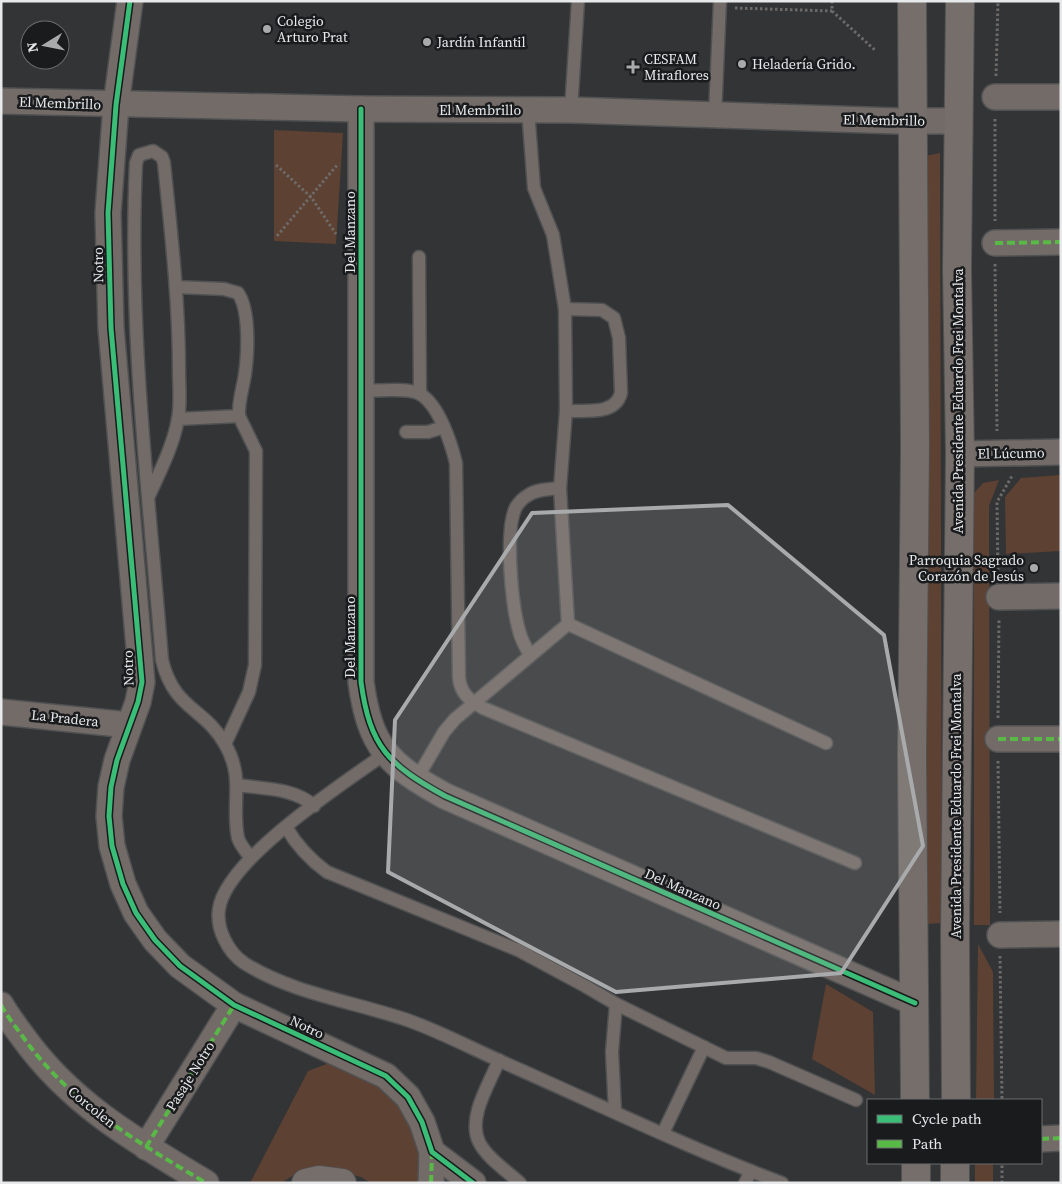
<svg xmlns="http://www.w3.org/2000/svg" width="1062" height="1184" font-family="'Source Serif 4',serif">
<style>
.green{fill:#5d4132}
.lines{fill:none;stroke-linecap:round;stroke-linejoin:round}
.lane-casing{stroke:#505152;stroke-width:15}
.street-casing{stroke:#505152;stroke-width:28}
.secondary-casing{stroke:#505152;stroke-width:30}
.path{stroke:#6e6a68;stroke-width:3;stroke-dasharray:2.5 2.5;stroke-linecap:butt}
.lane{stroke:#736b67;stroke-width:12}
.street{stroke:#736b67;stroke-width:25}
.secondary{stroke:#756e6a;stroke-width:28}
.quiet{stroke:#58b947;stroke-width:4;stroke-dasharray:8 4;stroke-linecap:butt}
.cycleway-casing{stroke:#191b1d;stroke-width:8}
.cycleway{stroke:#3abd76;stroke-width:5}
.marked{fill:#a8aaac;fill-opacity:0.2;stroke:#a8aaac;stroke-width:4;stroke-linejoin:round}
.poi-dot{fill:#a8aaac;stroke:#191b1d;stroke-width:2}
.labels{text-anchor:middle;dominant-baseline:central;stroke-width:5;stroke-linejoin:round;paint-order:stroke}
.poi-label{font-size:14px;fill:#e7e9eb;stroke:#191b1d;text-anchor:start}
.street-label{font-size:14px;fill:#e7e9eb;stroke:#191b1d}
</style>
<rect width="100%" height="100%" fill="#323436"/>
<g class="green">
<path d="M274 130 343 133 336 244 274 241Z"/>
<path d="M940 153 942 923 925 924V156Z"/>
<path d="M1061 475V551L1006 554 1005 497 1021 478Z"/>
<path d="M999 480 989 506 990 925H974V493L983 483Z"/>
<path d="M978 944 993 972 994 1100H976Z"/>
<path d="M826 984 873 1012 875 1095 812 1059Z"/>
<path d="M332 1062 384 1088 413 1123 424 1156 422 1183H371L361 1177 326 1169 294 1175 281 1183H250L308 1071Z"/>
<path d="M993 1163V1183H975V1164Z"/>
</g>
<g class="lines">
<defs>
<g id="lane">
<path d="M571 110 578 1"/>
<path d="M715 115 720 1"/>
<path d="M419 257 420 394"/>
<path d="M176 287 224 289 238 293C250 310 248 353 245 374 243 388 238 402 239 416L178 419"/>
<path d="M565 309 602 310 614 318 619 338 621 393C615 416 585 410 566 411"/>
<path d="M361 391C376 391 408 387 420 394 439 405 451 443 456 463L459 677C460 693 470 701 483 708L855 863"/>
<path d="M406 432H428L444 427"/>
<path d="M148 498C159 473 173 447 178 419 181 404 179 386 179 370 179 301 171 232 164 163L162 157 153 151 139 155 136 163C128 329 149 495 162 660 174 710 204 707 225 744 245 778 231 804 238 838 240 845 246 851 250 857"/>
<path d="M568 624 826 743"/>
<path d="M530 655C526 648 522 641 520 634 512 608 504 531 516 507 518 504 523 498 527 496 535 489 550 489 560 488"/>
<path d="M225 744 249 692 255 665 256 451 239 416"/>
<path d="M386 753C344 783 226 859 219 909 216 929 228 952 244 963 293 994 356 1002 410 1021 443 1033 475 1050 507 1064 598 1104 688 1148 782 1183"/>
<path d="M416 780 444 732 455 719 568 624 560 488 566 411 565 309 553 235 534 188 528 110"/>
<path d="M238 785C264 789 295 788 314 806"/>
<path d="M286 827C297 846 309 859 327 872L518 950 585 986 616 1004 726 1058H756L769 1062 856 1100"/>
<path d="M499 1060C490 1083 467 1117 479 1142 487 1158 507 1171 520 1183"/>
<path d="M615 1112 612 1052 616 1004"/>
<path d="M663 1133 704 1047"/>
<path d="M745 1183 751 1171"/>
</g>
<g id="street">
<path d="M130 1 116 105 108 213 111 328 142 682 138 702 117 760 111 787 109 816 112 846 123 884 136 913 155 940 180 966 234 1005 386 1076 408 1097 422 1122 432 1152 473 1183"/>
<path d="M995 97H1061"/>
<path d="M1 101 361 109 571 110 897 121H958"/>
<path d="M361 109V682C370 748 389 765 445 796L915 1003"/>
<path d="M995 243 1061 242"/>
<path d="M960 454 1061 452"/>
<path d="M999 597 1061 596"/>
<path d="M1 712 129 725"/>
<path d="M998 739H1061"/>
<path d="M1000 935 1061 934"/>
<path d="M1 1005C7 1016 15 1026 23 1037 71 1104 136 1141 206 1183"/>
<path d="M1041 1139 1061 1138"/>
<path d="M146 1147 234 1005"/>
<path d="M431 1183 432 1152"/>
</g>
<g id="secondary">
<path d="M912 1 915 448 912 756 915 1100"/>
<path d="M956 1100 955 934 960 454 957 269 960 1"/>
<path d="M916 1163V1183"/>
<path d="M955 1163V1183"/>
<path d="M306 1183 319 1180 342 1183"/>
</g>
</defs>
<use href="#lane" class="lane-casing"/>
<use href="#street" class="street-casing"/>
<use href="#secondary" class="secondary-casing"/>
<g class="path">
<path d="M832 1V11L876 51"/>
<path d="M735 8 832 11"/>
<path d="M996 76 998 1"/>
<path d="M995 119V221"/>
<path d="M276 165 311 197 336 234"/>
<path d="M277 236 338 164"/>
<path d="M995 264 997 431"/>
<path d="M998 575 997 502 1012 476"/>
<path d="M998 718 999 619"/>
<path d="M998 761 1000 913"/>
<path d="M1000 956 1002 1100"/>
<path d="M1002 1183V1163"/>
</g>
<use href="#lane" class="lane"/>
<use href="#street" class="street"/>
<use href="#secondary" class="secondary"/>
<g class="quiet">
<path d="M995 243 1061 242"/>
<path d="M998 739H1061"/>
<path d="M1 1005C7 1016 15 1026 23 1037 71 1104 136 1141 206 1183"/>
<path d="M1041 1139 1061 1138"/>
<path d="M146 1147 234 1005"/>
<path d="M431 1183 432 1152"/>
</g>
<defs>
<g id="cycleway">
<path d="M130 1 116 105 108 213 111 328 142 682 138 702 117 760 111 787 109 816 112 846 123 884 136 913 155 940 180 966 234 1005 386 1076 408 1097 422 1122 432 1152 473 1183"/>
<path d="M361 109V682C370 748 389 765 445 796L915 1003"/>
</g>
</defs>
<use href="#cycleway" class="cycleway-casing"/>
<use href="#cycleway" class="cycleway"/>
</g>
<path class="marked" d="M728 505 884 635 923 846 841 973 616 992 388 872 395 720 532 513Z"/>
<g class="poi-dot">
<circle cx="267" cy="29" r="5"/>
<circle cx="427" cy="42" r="5"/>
<circle cx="742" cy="64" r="5"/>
<path d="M630.5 59.5h5v5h5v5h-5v5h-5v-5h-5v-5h5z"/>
<circle cx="1034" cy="568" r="5"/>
</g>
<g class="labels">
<g class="poi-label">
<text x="277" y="21">Colegio<tspan x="277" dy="16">Arturo Prat</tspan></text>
<text x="437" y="42">Jardín Infantil</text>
<text x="644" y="59">CESFAM<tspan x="644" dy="16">Miraflores</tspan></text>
<text x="752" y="64">Heladería Grido.</text>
<text x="1024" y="560" text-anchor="end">Parroquia Sagrado<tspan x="1024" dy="16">Corazón de Jesús</tspan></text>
</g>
<g class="street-label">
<text transform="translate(60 103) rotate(2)">El Membrillo</text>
<text x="480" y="110">El Membrillo</text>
<text transform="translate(884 120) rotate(1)">El Membrillo</text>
<text transform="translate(350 232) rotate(-90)">Del Manzano</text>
<text transform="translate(98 265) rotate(-91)">Notro</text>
<text transform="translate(958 401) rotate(-90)">Avenida Presidente Eduardo Frei Montalva</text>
<text transform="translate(1011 453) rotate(-1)">El Lúcumo</text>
<text transform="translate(350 637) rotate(-90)">Del Manzano</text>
<text transform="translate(128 668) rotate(-92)">Notro</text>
<text transform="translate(65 718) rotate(6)">La Pradera</text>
<text transform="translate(956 806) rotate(-90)">Avenida Presidente Eduardo Frei Montalva</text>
<text transform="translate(683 889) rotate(24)">Del Manzano</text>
<text transform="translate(307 1027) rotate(25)">Notro</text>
<text transform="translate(190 1076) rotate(-58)">Pasaje Notro</text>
<text transform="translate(92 1107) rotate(39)">Corcolen</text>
</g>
</g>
<rect width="1062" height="1184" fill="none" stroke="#e7e9eb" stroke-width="5"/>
<rect x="867" y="1099" width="175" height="65" fill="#191b1d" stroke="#6b6d6f"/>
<rect x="877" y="1115" width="25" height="8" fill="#3abd76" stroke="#6b6d6f"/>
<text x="912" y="1124" font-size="15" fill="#e7e9eb">Cycle path</text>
<rect x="877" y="1140" width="25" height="8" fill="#58b947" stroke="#6b6d6f"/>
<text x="912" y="1149" font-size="15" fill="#e7e9eb">Path</text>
<g transform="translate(45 45) rotate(260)"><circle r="24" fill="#191b1d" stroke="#6b6d6f"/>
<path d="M0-4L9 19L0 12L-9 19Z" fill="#a8aaac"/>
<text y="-8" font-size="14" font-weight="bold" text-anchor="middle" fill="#e7e9eb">N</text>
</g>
</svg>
